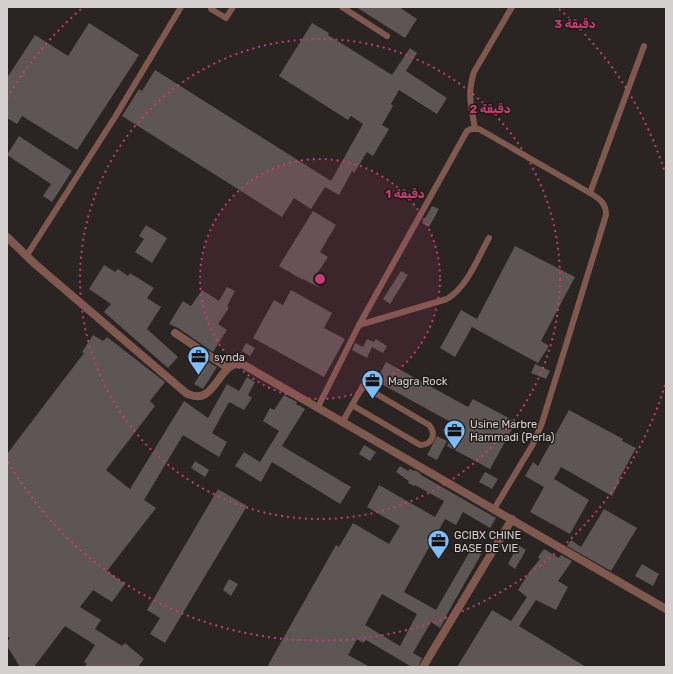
<svg xmlns="http://www.w3.org/2000/svg" width="673" height="674" font-family="Rubik,'Noto Naskh Arabic',sans-serif">
<style>
.building{fill:#5d5654;fill-rule:evenodd}
.lines{fill:none;stroke-linecap:round;stroke-linejoin:round}
.lane{stroke:#7f594e;stroke-width:6}
.street{stroke:#7f594e;stroke-width:8}
.ring{fill:none;stroke:#c63d72;stroke-width:2;stroke-dasharray:2 4}
.labels{text-anchor:middle;dominant-baseline:central;stroke-width:3;stroke-linejoin:round;paint-order:stroke}
.poi-label{font-size:11px;fill:#d4d0cf;stroke:#211b19;text-anchor:start}
.centre{fill:#c63d72;stroke:#211b19;stroke-width:2}
.ring-label{font-size:12px;text-anchor:middle;font-weight:bold;fill:#c63d72;stroke:#211b19;stroke-width:3;stroke-linejoin:round;paint-order:stroke}
</style>
<rect width="100%" height="100%" fill="#2a2423"/>
<g class="building">
<path d="M356 7H399L417 19 405 38Z"/>
<path d="M89 23 139 55 77 150 22 116 17 124 7 118V78L35 35 68 56Z"/>
<path d="M312 23 329 33 328 35 392 75 410 48 417 53 406 71 447 98 437 114 399 90 391 104 393 106 382 125 389 129 373 156 367 152 354 173 352 171 339 195 325 187 311 209 294 198 282 217 122 116 139 89 142 91 155 70 331 181 363 124 351 116 348 120 279 76Z"/>
<path d="M19 136 72 171 52 202 43 196 51 184 7 155Z"/>
<path d="M432 206 439 209 429 227 422 223Z"/>
<path d="M313 211 336 225 320 252 328 257 316 275 322 278 318 287 303 279V280L279 266Z"/>
<path d="M146 225 167 238 152 263 135 252 144 239 139 236Z"/>
<path d="M515 246 575 277 541 341 549 346 538 363 472 327 455 357 440 348 461 310 477 319Z"/>
<path d="M104 265 115 272 118 269 128 276 130 273 154 288 147 298 161 307 147 329 178 357 168 368 104 312 111 304 89 289Z"/>
<path d="M401 271 408 275 390 304 383 299Z"/>
<path d="M227 287 235 291 227 306 229 308 218 324 227 330 213 352 178 328 169 324 183 301 191 306 202 290 219 301Z"/>
<path d="M291 290 332 313 324 328 345 339 324 377 253 338 274 300 283 305Z"/>
<path d="M93 335 103 341 107 337 165 382 150 401 155 406 106 470 130 489 184 401 208 418 227 384 239 391 247 377 255 382 248 395 252 398 244 410 229 402 212 433 227 442 219 457 183 435 144 500 156 508 107 571 125 584 112 602 93 590 80 607 101 620 95 629 122 646 125 643 144 659 138 667H84L87 664 84 662 95 645 65 626 34 667H20L7 646V642L10 638 7 636V454L84 353 82 352Z"/>
<path d="M367 339 374 342 376 339 387 346 383 353 372 347 367 358 352 350 355 343 363 347Z"/>
<path d="M246 343 255 348 250 356 242 351Z"/>
<path d="M208 362 217 367 203 389 194 384Z"/>
<path d="M386 362 468 407 473 399 516 422 490 469 447 446 458 426 376 381Z"/>
<path d="M535 364 550 371 546 379 531 373Z"/>
<path d="M284 395 297 402 296 404 305 409 282 446 351 487 340 504 272 462 261 482 235 466 244 452 260 462 279 431 263 421 270 408 274 410Z"/>
<path d="M569 410 623 439 622 441 636 448 619 479 620 480 612 496 561 467 554 479 589 500 570 534 530 512 544 487 525 476 533 462 538 466Z"/>
<path d="M437 436 447 441 437 460 427 455Z"/>
<path d="M364 445 376 452 370 461 359 454Z"/>
<path d="M195 461 209 470 205 477 191 468Z"/>
<path d="M400 466 408 471 410 469 414 471 415 470 421 474V475L496 518 490 528 463 512 456 525 445 519 404 592 436 610 473 546 483 551 446 616H447L440 628 431 622 413 653 422 658 418 667H412L366 640 363 643 357 639 348 655 370 667H267L336 545 339 547 353 523 389 544 400 526 367 507 379 485 435 517 444 501 415 485 414 486 408 483 409 481 396 472ZM382 594 417 614 400 646 365 625Z"/>
<path d="M485 472 498 479 492 489 479 482Z"/>
<path d="M218 489 247 506 165 643 150 634 160 618 147 610Z"/>
<path d="M604 509 637 528 611 571 567 546 571 540 581 547Z"/>
<path d="M518 545 526 550 515 569 508 564Z"/>
<path d="M544 549 559 558 561 555 572 561 558 581 568 587 556 610 536 600 519 626 586 667H457L492 610 511 621 527 597 518 590 530 571 540 559 538 557Z"/>
<path d="M642 564 659 574 653 586 635 576Z"/>
<path d="M229 579 238 584 231 596 223 590Z"/>
</g>
<g class="lines">
<g class="lane">
<path d="M211 7V9L226 18 233 7"/>
<path d="M342 7 387 36"/>
<path d="M475 128C471 106 467 94 474 72L512 7"/>
<path d="M590 193 644 46"/>
<path d="M27 255 115 117 181 7"/>
<path d="M359 325 447 299C468 286 477 259 489 238"/>
<path d="M352 405 420 445C432 445 437 434 429 425L363 386"/>
<path d="M318 407 359 325 467 131 471 129H479L590 193C600 199 606 203 606 215L542 423 533 444 494 509"/>
<path d="M343 421 368 377"/>
</g>
<g class="street">
<path d="M7 237 35 264 186 393C217 410 218 356 244 365L666 609"/>
<path d="M175 333 228 368"/>
<path d="M423 667 512 519"/>
</g>
</g>
<circle cx="320" cy="279" r="120" fill="#c63d72" fill-opacity=".12"/>
<g class="ring">
<circle cx="320" cy="279" r="120"/>
<circle cx="320" cy="279" r="240"/>
<path d="M665 385A361 361 0 0 1 7 460M7 98A361 361 0 0 1 81 9M559 9A361 361 0 0 1 665 173"/>
</g>
<defs>
<symbol id="office-pin" viewBox="-11 -11 22 30"><path d="M0 17L-7.5 6A9.5 9.5 0 1 1 7.5 6Z" fill="#7cbef9" stroke="#211b19"/><path d="M-6-3h4V-5.5h4V-3h4V5H-6ZM-1-4.5V-3h2v-1.5ZM-6 0V1H6V0Z" fill="#111"/></symbol>
</defs>
<g fill-rule="evenodd">
<use href="#office-pin" x="186" y="344" width="25" height="34"/>
<use href="#office-pin" x="360" y="368" width="25" height="34"/>
<use href="#office-pin" x="442" y="418" width="25" height="34"/>
<use href="#office-pin" x="426" y="528" width="25" height="34"/>
</g>
<g class="labels">
<g class="poi-label">
<text x="214" y="357">synda</text>
<text x="388" y="381">Magra Rock</text>
<text x="470" y="424">Usine Marbre<tspan x="470" dy="13">Hammadi (Perla)</tspan></text>
<text x="454" y="535">GCIBX CHINE<tspan x="454" dy="13">BASE DE VIE</tspan></text>
</g>
</g>
<circle cx="320" cy="279" r="6" class="centre"/>
<g class="ring-label">
<text x="575" y="28">3 دقيقة</text>
<text x="490" y="113">2 دقيقة</text>
<text x="405" y="198">1 دقيقة</text>
</g>
<rect width="673" height="674" fill="none" stroke="#d4d0cf" stroke-width="16"/>
</svg>
